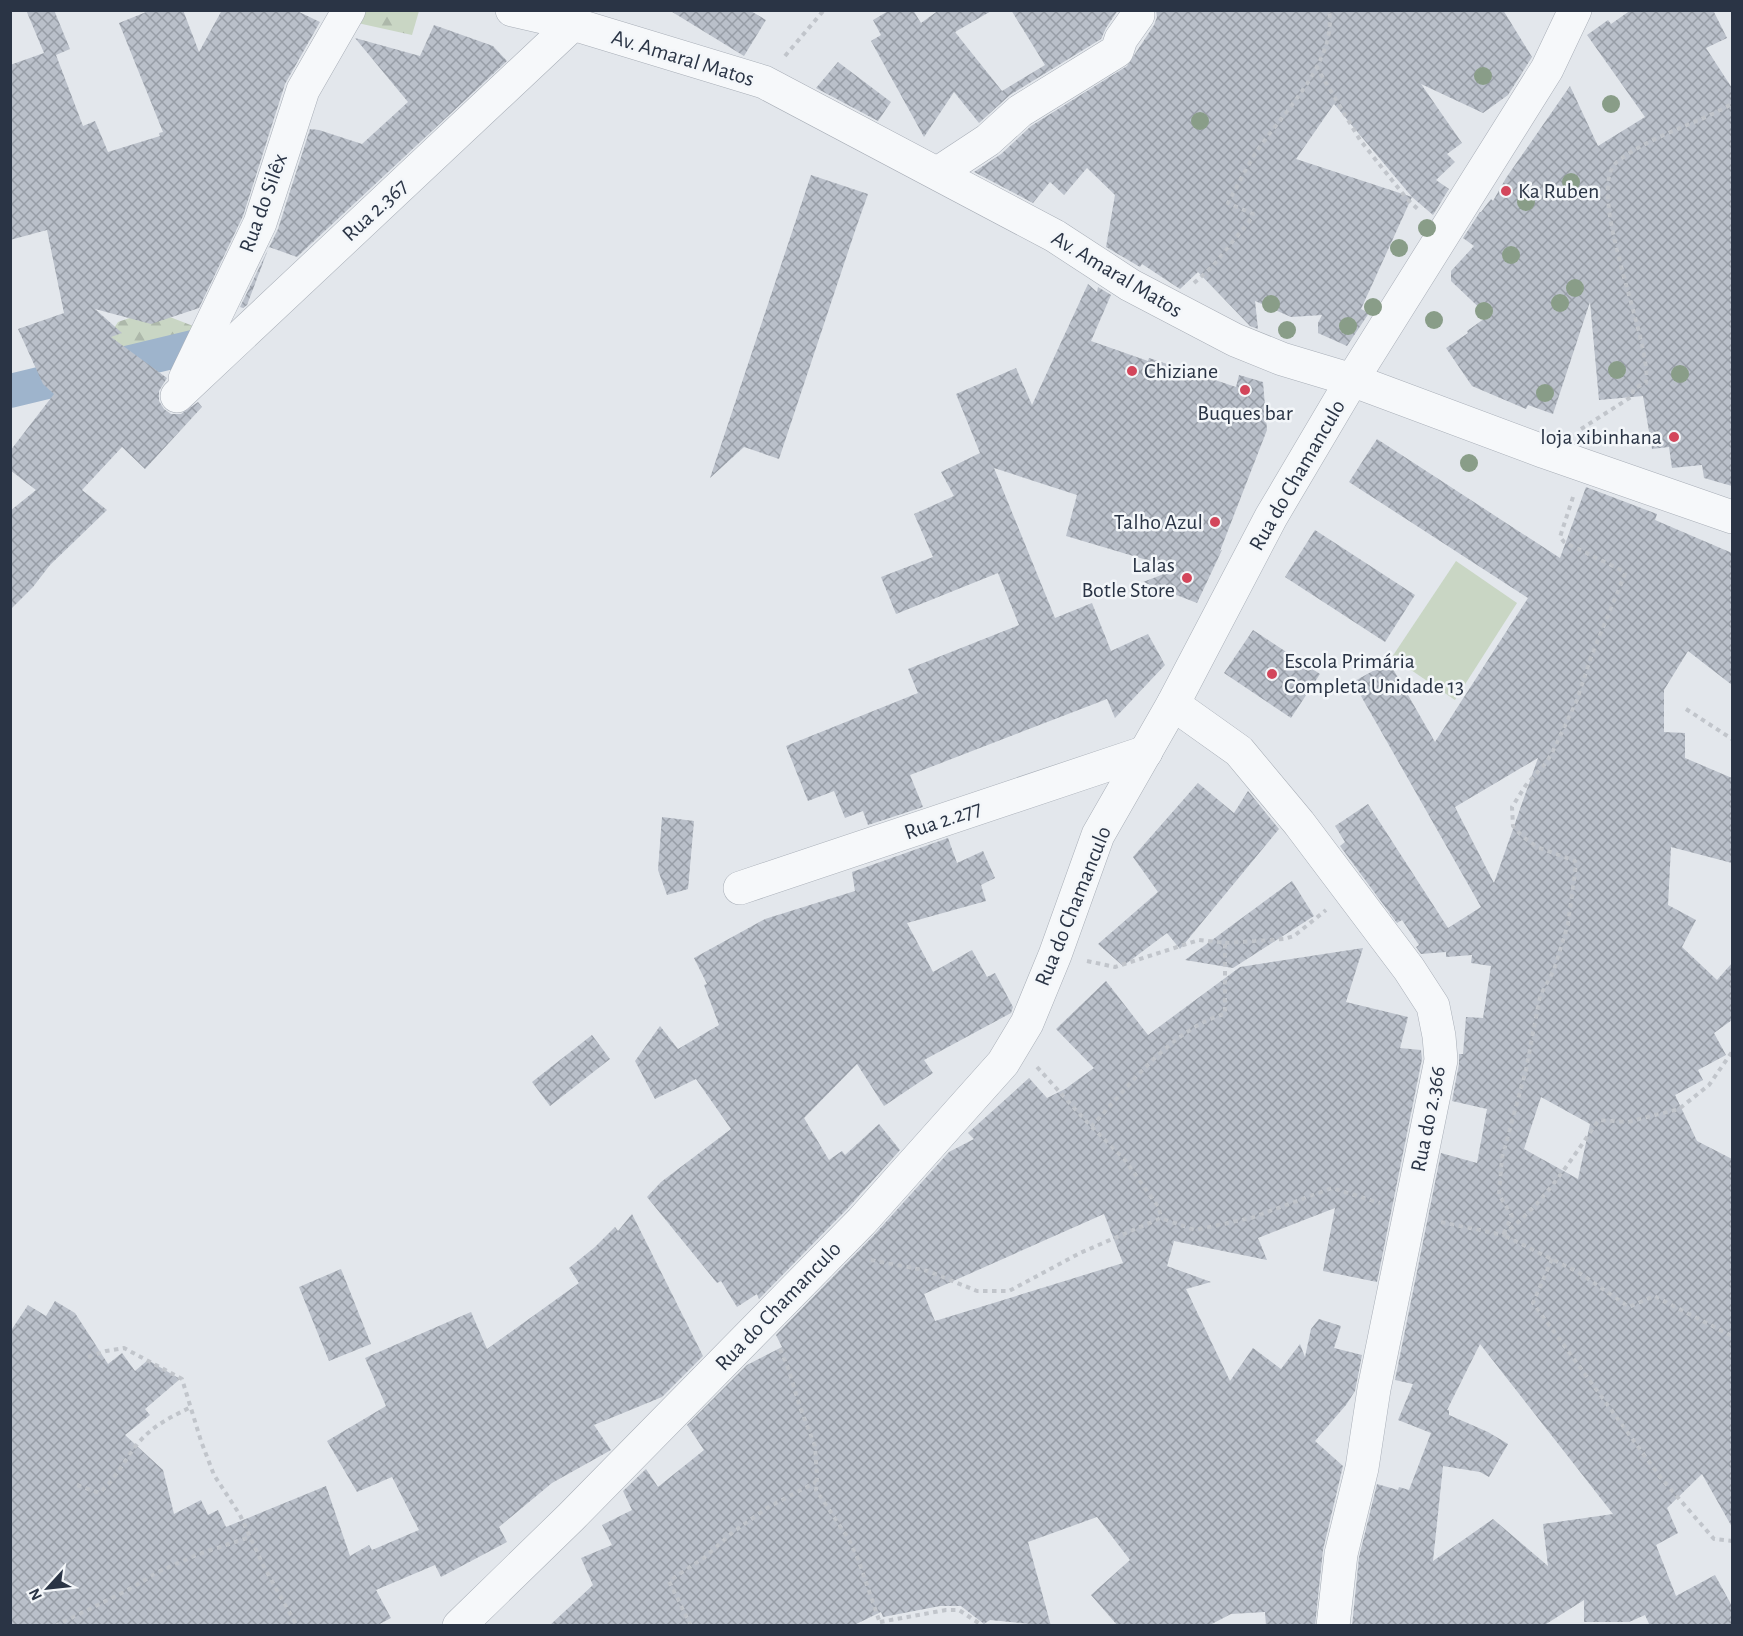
<svg xmlns="http://www.w3.org/2000/svg" width="1743" height="1636" font-family="'Alegreya Sans',sans-serif">
<style>
.forest{fill:url(#forest-firs)}
.park{fill:#c9d6c4}
.lines{fill:none;stroke-linecap:round;stroke-linejoin:round}
.canal{stroke:#9eb4cc;stroke-width:34}
.building{fill:url(#building-cross-hatch);fill-rule:evenodd}
.street-casing{stroke:#a8aeb7;stroke-width:34}
.path{stroke:#c1c5cb;stroke-width:4;stroke-dasharray:4.5 4.5;stroke-linecap:butt}
.street{stroke:#f6f8fa;stroke-width:33}
.tree{fill:#899d88}
.poi-dot{fill:#d3465b;stroke:#f3f6f9;stroke-width:2}
.labels{text-anchor:middle;dominant-baseline:central;stroke-width:5;stroke-linejoin:round;paint-order:stroke}
.street-label{font-size:22px;fill:#2a3445;stroke:#f3f6f9}
.poi-label{font-size:22px;fill:#2a3445;stroke:#f3f6f9;text-anchor:start}
</style>
<defs>
<pattern id="forest-firs" width="22" height="20" patternUnits="userSpaceOnUse" patternTransform="scale(1.5)"><rect width="22" height="20" fill="#c9d6c4"/><path d="M5 1l3.5 6h-7zM16 11l3.5 6h-7z" fill="#adb8aa"/></pattern>
<pattern id="building-cross-hatch" width="8" height="8" patternUnits="userSpaceOnUse" patternTransform="scale(1.5)"><rect width="8" height="8" fill="#bac0ca"/><path d="M0 0l8 8M0 8l8-8" fill="none" stroke="#979da6"/></pattern>
</defs>
<rect width="100%" height="100%" fill="#e3e7ec"/>
<g class="forest">
<path d="M359 11H419L412 35 353 22Z"/>
<path d="M152 310 211 333 185 378 137 352 123 362 100 350 118 322Z"/>
</g>
<path class="park" d="M1456 561 1517 603 1455 700 1392 657Z"/>
<g class="lines">
<path class="canal" d="M10 391 201 345"/>
</g>
<g class="building">
<path d="M26 10H54L70 49 56 55 83 126 95 121 108 152 160 136 159 133 163 132 119 23 151 10H183L199 52 222 10H295L320 22 285 84 243 216 199 308 151 324 95 309 122 333 111 337 167 378 159 391V401L164 409 171 414H181L198 402 202 407 145 469 122 447 82 490 107 510 50 565 33 587 10 610V511L36 490 10 470V451L54 394 43 384 18 329 64 313 47 230 10 240V65L44 53Z"/>
<path d="M669 10H749L766 20 744 56Z"/>
<path d="M890 10H913L921 23 939 10H993L955 32 1002 91 1045 65 1011 10H1118L1106 28 1101 39 1010 95 979 123 954 92 924 137 871 41 881 35 873 20Z"/>
<path d="M1156 10H1503L1532 57 1508 95 1483 113 1421 84 1462 143 1447 154 1455 162 1436 180 1449 189 1433 215 1412 197 1334 104 1296 159 1412 197 1361 309 1369 313 1347 346 1318 333V323L1322 315 1291 317 1255 301 1258 329 1250 326 1198 272 1180 289 1142 264 1140 267 1106 247 1115 195 1087 168 1064 195 1050 182 1033 203 974 172 1001 154 1031 126 1127 66 1154 25 1157 17Z"/>
<path d="M1631 10H1713L1727 38 1706 48 1732 88V486L1704 478 1702 465 1672 468 1669 447 1652 449 1643 396 1599 400 1590 302 1553 414 1528 405 1526 409 1472 386 1446 348 1468 333 1467 331 1488 316 1451 281V271L1474 246 1463 238 1480 212H1481L1491 199 1493 201 1506 178 1570 86 1598 146 1645 117 1587 35 1608 20 1611 24Z"/>
<path d="M434 25 493 46 507 61 297 257 269 247 247 305 243 308 240 307 278 229 310 129 319 130 362 144 408 102 355 38 420 56Z"/>
<path d="M838 62 891 102 878 121 816 88Z"/>
<path d="M811 175 868 194 855 231 779 459 744 447 710 478Z"/>
<path d="M1088 284 1097 292 1098 287 1111 295 1091 341 1148 361 1149 358 1236 387 1239 375 1263 382 1267 430 1220 551 1222 550 1197 603 1143 582 1177 569 1066 536 1077 495 994 468 1055 618 1092 603 1111 651 1148 634 1165 665 1115 718 1107 699 910 775 923 807 868 825 863 811 845 818 834 791 808 801 786 746 918 693 908 669 1019 625 998 573 896 614 881 577 933 557 914 514 954 496 941 472 980 453 956 394 1016 368 1032 405Z"/>
<path d="M1377 439 1560 558 1586 487 1657 514 1655 520 1732 553V685L1688 651 1664 690V732L1685 733V758L1732 778V863L1671 847 1668 905 1696 920 1682 947 1717 980 1732 963V1020L1714 1033 1726 1055 1698 1070 1703 1080 1675 1095 1697 1141 1732 1159V1527L1702 1474 1667 1508 1678 1533 1656 1545 1676 1596 1715 1575 1732 1606V1626H1650L1645 1615 1629 1622H1584V1600L1543 1626H1352L1359 1557 1377 1484 1398 1490 1399 1487 1409 1490 1431 1433 1398 1420 1413 1384 1395 1380 1441 1153 1477 1163 1487 1109 1452 1101 1459 1064V1054H1463L1466 1017 1483 1018 1491 966 1471 963 1472 955 1446 957V952L1421 954 1416 947 1419 945 1402 920 1397 923 1340 846 1345 842 1335 826 1368 804 1448 928 1481 907 1353 682 1389 662 1435 742 1528 598 1349 482ZM1538 758 1494 883 1455 807ZM1541 1097 1590 1124 1578 1179 1524 1149ZM1480 1344 1613 1514 1543 1524 1548 1566 1493 1519 1433 1561 1443 1466 1480 1472 1489 1477 1508 1444 1488 1432 1449 1415V1410H1447Z"/>
<path d="M1315 530 1415 595 1385 642 1285 577Z"/>
<path d="M1253 630 1320 674 1291 718 1224 673Z"/>
<path d="M1198 783 1234 813 1248 791 1279 829 1180 949 1167 933 1123 966 1098 944 1158 892 1133 857Z"/>
<path d="M662 817 694 821 688 889 667 895 658 870Z"/>
<path d="M948 838 957 863 983 851 995 878 981 885 986 901 907 923 933 972 972 950 987 977 995 973 1013 1007 1011 1013 924 1060 933 1073 884 1106 857 1064 804 1118 829 1160 842 1151 845 1155 879 1124 900 1150 848 1208 759 1299 757 1294 737 1307 721 1281 717 1283 647 1197 661 1182 731 1129 696 1079 655 1099 635 1061 660 1026 678 1049 719 1025 704 985 707 984 694 958 765 919 855 891 852 872Z"/>
<path d="M1292 881 1314 916 1233 968 1185 960Z"/>
<path d="M1363 948 1346 1002 1408 1017 1400 1048 1421 1050 1422 1059 1377 1282 1323 1271 1335 1208 1258 1238 1267 1260 1174 1241 1167 1266 1211 1282 1186 1289 1230 1381 1253 1348 1281 1369 1300 1344 1305 1357 1311 1329 1319 1319 1341 1326 1334 1348 1362 1355 1355 1391 1346 1405 1315 1441 1343 1466 1323 1550 1315 1626H1266L1265 1612 1231 1614 1208 1626H1118L1091 1595 1130 1560 1097 1517 1028 1542 1051 1626 990 1620 984 1624 961 1606H940L883 1617 881 1612 852 1626H549L593 1585 581 1558 612 1545 602 1525 632 1510 623 1491 646 1469 658 1487 704 1450 687 1425 747 1365 782 1347 776 1335 875 1234 949 1152 974 1139 968 1133 1029 1078 1047 1098 1065 1089 1094 1068 1056 1029 1106 981 1148 1035 1240 967ZM1104 1214 1123 1263 935 1321 924 1294Z"/>
<path d="M592 1035 610 1059 550 1106 532 1082Z"/>
<path d="M632 1214 703 1356 662 1397 594 1425 611 1450 552 1483 499 1527 507 1542 441 1577 435 1565 376 1590 391 1618 376 1626H10V1332L28 1305 46 1316 55 1301 75 1313 108 1364 122 1353 135 1371 148 1360 180 1379 145 1409 150 1415 125 1435 163 1470 174 1514 201 1500 208 1515 218 1510 226 1527 326 1486 350 1556 369 1545 372 1550 419 1530 392 1477 357 1492 327 1441 386 1406 365 1358 471 1312 487 1349 579 1283 569 1268 595 1247 615 1227 618 1231Z"/>
<path d="M341 1269 371 1344 329 1361 299 1287Z"/>
</g>
<g class="lines">
<defs>
<g id="street">
<path d="M512 10 573 24 764 82 1055 236 1130 285 1235 340 1282 359 1352 380 1545 452 1732 517"/>
<path d="M938 173 988 140 1020 111 1117 51 1121 39 1138 15"/>
<path d="M185 379 260 223 303 90 349 10"/>
<path d="M177 396 573 24"/>
<path d="M1173 704 1239 751 1299 823 1409 969 1433 1006 1439 1036 1441 1060 1374 1389 1362 1468 1341 1554 1333 1626"/>
<path d="M740 888 1146 752"/>
<path d="M459 1626 571 1517 862 1221 1003 1063 1027 1023 1055 955 1098 835 1173 704 1271 517 1352 380 1547 69 1575 10"/>
</g>
</defs>
<use href="#street" class="street-casing"/>
<g class="path">
<path d="M785 56 824 10"/>
<path d="M1316 66 1360 140 1407 199 1420 211"/>
<path d="M1194 283 1212 267 1252 218 1253 214 1228 203C1237 187 1245 170 1255 154 1281 114 1338 62 1329 10"/>
<path d="M1581 429 1631 397 1634 388 1646 383C1653 341 1582 188 1618 161 1652 135 1695 125 1732 104"/>
<path d="M1573 497 1560 537 1564 542 1623 571 1625 574 1591 657 1577 700 1553 751 1546 763 1526 785 1512 807 1513 826 1522 836 1537 847 1575 861 1576 865 1568 924 1554 970 1540 996 1526 1070 1502 1158 1499 1195 1512 1216 1503 1235 1578 1272 1629 1307 1654 1296 1732 1336"/>
<path d="M1686 709 1732 739"/>
<path d="M1225 943 1284 939 1294 936 1326 910"/>
<path d="M1087 961 1115 967 1199 940 1225 943V1014C1171 1029 1128 1087 1091 1127"/>
<path d="M1037 1067 1086 1121 1125 1160 1159 1208 1161 1218"/>
<path d="M1441 1222 1503 1235C1547 1200 1567 1165 1599 1120L1628 1122 1679 1109 1709 1085 1732 1052"/>
<path d="M1552 1259 1533 1303 1661 1478 1714 1539 1732 1541"/>
<path d="M871 1260 928 1271 977 1291H1009L1080 1253 1161 1218 1195 1230 1251 1218 1332 1188 1380 1203"/>
<path d="M780 1349 788 1368 800 1407 815 1446 817 1477 816 1490 848 1538 858 1559 881 1626"/>
<path d="M88 1357 106 1351 124 1348 182 1379 201 1441 214 1475 240 1515 263 1565 297 1626"/>
<path d="M77 1485 99 1493C118 1477 125 1458 140 1441 154 1425 173 1416 191 1407"/>
<path d="M880 1622 946 1610H959L983 1626"/>
<path d="M55 1626 126 1591 160 1571 199 1554 250 1537"/>
<path d="M691 1626 669 1581 705 1557 733 1532 767 1508 816 1482"/>
</g>
<use href="#street" class="street"/>
</g>
<g class="tree">
<circle cx="1483" cy="76" r="9"/>
<circle cx="1611" cy="104" r="9"/>
<circle cx="1200" cy="121" r="9"/>
<circle cx="1571" cy="182" r="9"/>
<circle cx="1526" cy="202" r="9"/>
<circle cx="1427" cy="228" r="9"/>
<circle cx="1399" cy="248" r="9"/>
<circle cx="1511" cy="255" r="9"/>
<circle cx="1575" cy="288" r="9"/>
<circle cx="1560" cy="303" r="9"/>
<circle cx="1271" cy="304" r="9"/>
<circle cx="1373" cy="307" r="9"/>
<circle cx="1484" cy="311" r="9"/>
<circle cx="1434" cy="320" r="9"/>
<circle cx="1348" cy="326" r="9"/>
<circle cx="1287" cy="330" r="9"/>
<circle cx="1617" cy="370" r="9"/>
<circle cx="1680" cy="374" r="9"/>
<circle cx="1545" cy="393" r="9"/>
<circle cx="1469" cy="463" r="9"/>
</g>
<g class="poi-dot">
<circle cx="1506" cy="191" r="6"/>
<circle cx="1132" cy="371" r="6"/>
<circle cx="1245" cy="390" r="6"/>
<circle cx="1674" cy="437" r="6"/>
<circle cx="1215" cy="522" r="6"/>
<circle cx="1187" cy="578" r="6"/>
<circle cx="1272" cy="674" r="6"/>
</g>
<g class="labels">
<g class="street-label">
<text transform="translate(683 58) rotate(17)">Av. Amaral Matos</text>
<text transform="translate(263 203) rotate(-70)">Rua do Silêx</text>
<text transform="translate(375 210) rotate(-43)">Rua 2.367</text>
<text transform="translate(1117 274) rotate(31)">Av. Amaral Matos</text>
<text transform="translate(1297 475) rotate(-60)">Rua do Chamanculo</text>
<text transform="translate(943 820) rotate(-19)">Rua 2.277</text>
<text transform="translate(1073 906) rotate(-68)">Rua do Chamanculo</text>
<text transform="translate(1428 1119) rotate(-79)">Rua do 2.366</text>
<text transform="translate(778 1306) rotate(-46)">Rua do Chamanculo</text>
</g>
<g class="poi-label">
<text x="1518" y="191">Ka Ruben</text>
<text x="1144" y="371">Chiziane</text>
<text x="1245" y="413" text-anchor="middle">Buques bar</text>
<text x="1662" y="437" text-anchor="end">loja xibinhana</text>
<text x="1203" y="522" text-anchor="end">Talho Azul</text>
<text x="1175" y="565" text-anchor="end">Lalas<tspan x="1175" dy="25">Botle Store</tspan></text>
<text x="1284" y="661">Escola Primária<tspan x="1284" dy="25">Completa Unidade 13</tspan></text>
</g>
</g>
<rect width="1743" height="1636" fill="none" stroke="#2a3445" stroke-width="24"/>
<g transform="translate(48 1588) rotate(243)" stroke="#f3f6f9" stroke-width="4.5" paint-order="stroke">
<path d="M0-4.5L10 22L0 15L-10 22Z" fill="#2a3445"/>
<text y="-9" font-size="16" font-weight="bold" text-anchor="middle" fill="#2a3445">N</text>
</g>
</svg>
